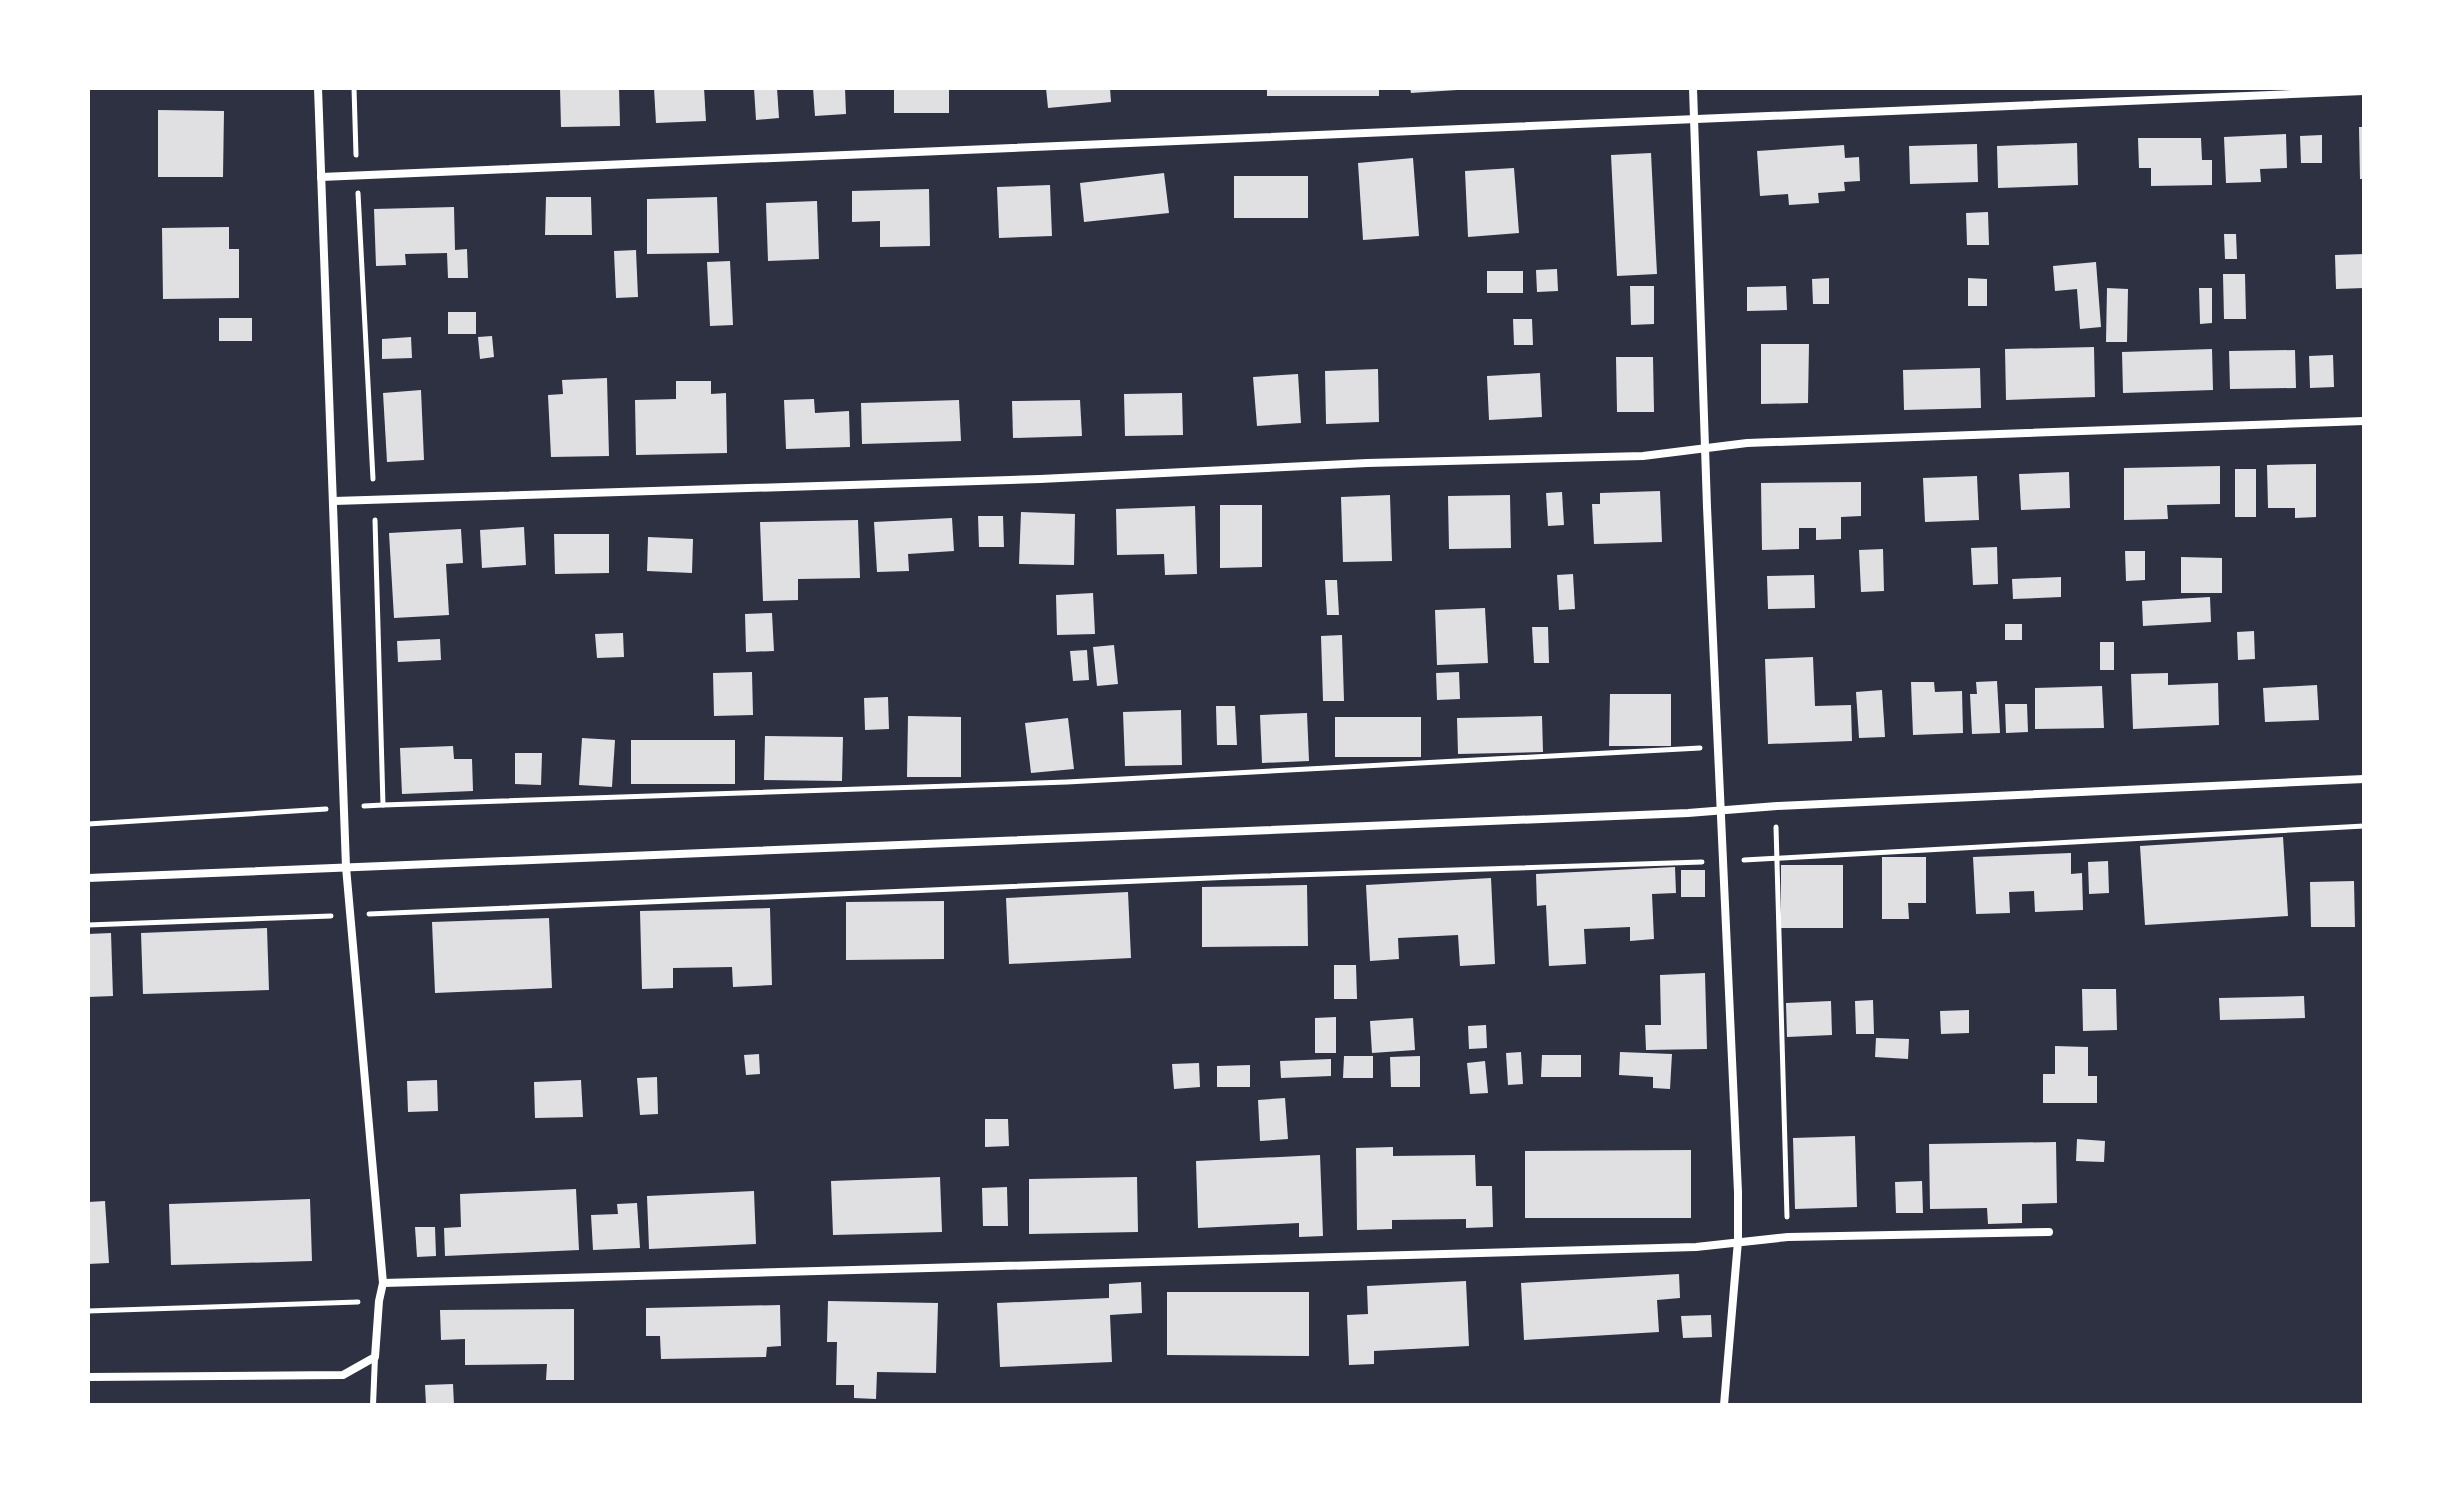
<svg xmlns="http://www.w3.org/2000/svg" width="2452" height="1493" font-family="'Work Sans',sans-serif">
<style>
.building{fill:#e0e0e3}
.lines{fill:none;stroke-linecap:round;stroke-linejoin:round}
.path{stroke:#fff;stroke-width:5}
.service{stroke:#fff;stroke-width:6}
.minor{stroke:#fff;stroke-width:8}
</style>
<rect width="100%" height="100%" fill="#2d3142"/>
<g class="building">
<path d="M560 88H619L620 126 561 127Z"/>
<path d="M654 88H704L706 121 656 123Z"/>
<path d="M754 88H777L779 118 756 120Z"/>
<path d="M813 88H845L846 114 815 116Z"/>
<rect x="894" y="88" width="55" height="25"/>
<path d="M1046 88H1110L1111 102 1048 108Z"/>
<rect x="1267" y="88" width="112" height="8"/>
<path d="M1410 88H1457V90L1411 93Z"/>
<path d="M158 110 224 111 223 177H158Z"/>
<path d="M2359 127H2364V179H2360Z"/>
<path d="M2286 134 2287 168 2260 169 2261 182 2226 183 2224 137Z"/>
<path d="M2322 135V163H2301L2300 136Z"/>
<path d="M2138 138H2201L2202 160H2212V185L2151 186V168H2139Z"/>
<path d="M2077 143 2078 185 1998 188 1997 146Z"/>
<path d="M1977 144 1978 182 1910 184 1909 146Z"/>
<path d="M1844 145 1845 158 1859 157 1860 181 1844 182 1845 191 1818 193 1819 203 1789 205 1788 194 1760 196 1757 151Z"/>
<path d="M1651 153 1657 274 1617 276 1611 155Z"/>
<path d="M1413 158 1419 236 1363 240 1358 163Z"/>
<path d="M1514 168 1519 233 1468 237 1465 171Z"/>
<path d="M1164 173 1169 213 1084 222 1080 183Z"/>
<rect x="1234" y="176" width="74" height="42"/>
<path d="M1050 185 1052 236 999 238 997 187Z"/>
<path d="M929 189 930 246 880 247V221L852 222V191Z"/>
<path d="M546 197H591L592 235H545Z"/>
<path d="M717 197 719 253 647 254V199Z"/>
<path d="M817 201 819 259 768 261 766 203Z"/>
<path d="M454 207 455 250 467 249 468 278H448L447 253 405 254 406 265 376 266 374 209Z"/>
<path d="M1988 212 1989 245H1967L1966 213Z"/>
<path d="M229 227V249H239V298L163 299 162 228Z"/>
<path d="M2224 234H2236L2237 259H2225Z"/>
<path d="M636 250 638 297 616 298 614 251Z"/>
<path d="M2364 254V288L2336 289 2335 255Z"/>
<path d="M730 261 733 325 710 326 707 262Z"/>
<path d="M2096 262 2101 327 2080 329 2077 289 2055 291 2053 266Z"/>
<path d="M1557 269 1558 291 1537 292 1536 270Z"/>
<rect x="1487" y="271" width="36" height="22"/>
<path d="M2223 274H2245L2246 319H2224Z"/>
<path d="M1829 278V304H1813L1812 279Z"/>
<path d="M1968 278 1987 279V306H1968Z"/>
<path d="M1630 286H1654V324L1631 325Z"/>
<path d="M1786 286 1787 310 1747 311V287Z"/>
<path d="M2107 288 2128 289 2127 342H2106Z"/>
<path d="M2199 288H2212V323L2200 324Z"/>
<rect x="448" y="312" width="28" height="22"/>
<rect x="219" y="318" width="33" height="23"/>
<path d="M1513 319H1532L1533 345H1514Z"/>
<path d="M492 336 494 357 480 359 478 337Z"/>
<path d="M411 337 412 358 382 359V339Z"/>
<path d="M1761 344H1809L1808 403 1761 404Z"/>
<path d="M2094 347 2095 397 2006 400 2005 349Z"/>
<path d="M2212 349 2213 390 2123 393 2122 352Z"/>
<path d="M2295 350 2296 388 2230 389 2229 351Z"/>
<path d="M2333 355 2334 387 2310 388 2309 356Z"/>
<path d="M1616 357H1653L1654 412H1617Z"/>
<path d="M1980 368 1981 408 1904 410 1903 370Z"/>
<path d="M1378 369 1379 422 1326 424 1325 371Z"/>
<path d="M1540 373 1542 417 1489 420 1487 376Z"/>
<path d="M1298 374 1301 423 1257 426 1253 377Z"/>
<path d="M607 378 609 456 551 457 548 395 563 394 562 380Z"/>
<path d="M676 381H711V394L726 393 727 453 636 455 635 400 676 399Z"/>
<path d="M421 390 424 460 387 462 383 393Z"/>
<path d="M1182 393 1183 435 1125 436 1124 394Z"/>
<path d="M814 399 815 413 849 411 850 447 786 449 784 400Z"/>
<path d="M959 400 961 441 862 444 861 403Z"/>
<path d="M1080 400 1082 436 1013 438 1012 401Z"/>
<path d="M2316 464V517L2295 518V508H2268L2267 465Z"/>
<path d="M2220 466V504L2167 505 2168 519 2124 520V468Z"/>
<rect x="2235" y="469" width="21" height="48"/>
<path d="M2069 472 2070 508 2021 510 2019 474Z"/>
<path d="M1977 476 1979 520 1925 522 1923 478Z"/>
<path d="M1861 482V516L1841 517V539L1816 540V528H1799V549L1762 550 1761 483Z"/>
<path d="M1660 491 1662 542 1594 544 1592 504H1600V493Z"/>
<path d="M1562 492 1564 525 1548 526 1546 493Z"/>
<path d="M1390 495 1392 561 1343 562 1341 497Z"/>
<path d="M1510 495 1511 548 1449 549 1448 496Z"/>
<path d="M1220 505H1262V567L1220 568Z"/>
<path d="M1195 506 1197 574 1165 575 1164 554 1117 555 1116 509Z"/>
<path d="M1021 512 1075 514 1074 565 1019 564Z"/>
<path d="M978 516H1003L1004 547H979Z"/>
<path d="M952 518 954 551 908 554 909 571 877 572 874 522Z"/>
<path d="M858 520 860 578 798 579V600L763 601 760 522Z"/>
<path d="M524 527 526 565 482 568 480 530Z"/>
<path d="M461 529 463 563 446 564 449 615 394 618 389 533Z"/>
<path d="M554 534H609V573L555 574Z"/>
<path d="M648 537 693 539 692 573 647 571Z"/>
<path d="M1997 547 1998 584 1973 585 1971 548Z"/>
<path d="M1883 549 1884 591 1861 592 1859 550Z"/>
<path d="M2125 551H2145V580L2126 581Z"/>
<path d="M2181 557 2222 558V593H2181Z"/>
<path d="M1573 574 1575 609 1559 610 1557 575Z"/>
<path d="M1814 575 1815 608 1768 609 1767 576Z"/>
<path d="M2061 577V597L2013 599 2012 579Z"/>
<path d="M1325 580H1337L1339 615H1327Z"/>
<path d="M1093 593 1095 634 1057 635 1056 595Z"/>
<path d="M2210 597 2211 622 2143 626 2142 601Z"/>
<path d="M1485 608 1488 663 1437 665 1435 610Z"/>
<path d="M772 613 774 651 746 652 745 614Z"/>
<rect x="2005" y="624" width="17" height="16"/>
<path d="M1532 627H1548L1549 663H1534Z"/>
<path d="M2254 631 2255 659 2238 660 2237 632Z"/>
<path d="M623 633 624 657 597 658 595 634Z"/>
<path d="M1342 635 1344 701H1323L1321 636Z"/>
<path d="M440 639 441 660 398 662 397 641Z"/>
<rect x="2100" y="642" width="14" height="28"/>
<path d="M1114 645 1118 684 1097 686 1093 647Z"/>
<path d="M1087 650 1089 680 1073 681 1070 651Z"/>
<path d="M1813 657 1815 706 1851 705 1852 741 1768 744 1765 659Z"/>
<path d="M752 672 753 715 714 716 713 673Z"/>
<path d="M1459 672 1460 699 1437 700 1436 673Z"/>
<path d="M2168 673V685L2218 683 2219 725 2133 729 2131 674Z"/>
<path d="M1997 681 2000 733 1972 734 1970 694H1977L1976 682Z"/>
<path d="M1911 682H1934L1935 692 1962 691 1963 733 1913 735Z"/>
<path d="M2317 685 2319 720 2265 722 2263 688Z"/>
<path d="M2102 686 2104 728 2035 729V688Z"/>
<path d="M1882 690 1885 737 1859 738 1856 692Z"/>
<path d="M1610 694H1671V746H1609Z"/>
<path d="M888 697 889 729 865 730 864 698Z"/>
<path d="M2005 704H2027L2028 732 2006 733Z"/>
<path d="M1216 706H1235L1237 745H1217Z"/>
<path d="M1181 710 1182 765 1125 766 1123 712Z"/>
<path d="M1307 713 1309 761 1262 763 1260 715Z"/>
<path d="M908 716 961 717V777H907Z"/>
<path d="M1542 716 1543 752 1458 754 1457 718Z"/>
<rect x="1335" y="717" width="86" height="40"/>
<path d="M1068 718 1074 769 1031 773 1025 723Z"/>
<path d="M765 736 843 737 842 781 764 780Z"/>
<path d="M582 738 615 740 612 787 579 785Z"/>
<rect x="631" y="740" width="104" height="44"/>
<path d="M453 746 454 759H472L473 791 402 794 400 748Z"/>
<path d="M515 753H542L541 785 515 784Z"/>
<path d="M2283 837 2288 916 2145 925 2140 846Z"/>
<path d="M2071 853V874L2082 873 2083 910 2035 912 2034 891 2009 892 2010 913 1976 914 1973 857Z"/>
<path d="M1882 857H1926V903H1908L1909 919H1882Z"/>
<path d="M2108 861 2109 893 2089 894 2088 862Z"/>
<rect x="1781" y="865" width="62" height="63"/>
<path d="M1675 867 1676 893 1652 894 1654 939 1630 941V927L1584 929 1586 964 1549 966 1546 905 1537 906 1536 874Z"/>
<rect x="1681" y="870" width="24" height="27"/>
<path d="M1491 878 1495 964 1460 966 1458 935 1398 938 1399 959 1370 961 1366 885Z"/>
<path d="M2354 881 2355 927H2311L2310 882Z"/>
<path d="M1307 885 1308 946 1202 947V887Z"/>
<path d="M1128 892 1131 958 1009 964 1006 898Z"/>
<path d="M944 901V959L846 960V902Z"/>
<path d="M770 908 772 985 733 987 732 967 673 968V988L642 989 640 911Z"/>
<path d="M549 918 552 988 435 993 432 922Z"/>
<path d="M267 928 269 990 143 994 141 933Z"/>
<path d="M111 933 113 996 88 997V934Z"/>
<path d="M1334 965H1356L1357 999H1334Z"/>
<path d="M1705 973 1707 1049 1646 1050 1645 1025H1661L1660 975Z"/>
<path d="M2082 989H2116L2117 1030 2083 1031Z"/>
<path d="M2304 996 2305 1018 2220 1020 2219 998Z"/>
<path d="M1873 1000 1874 1034H1856L1855 1001Z"/>
<path d="M1831 1001 1832 1035 1787 1037 1786 1003Z"/>
<path d="M1969 1010V1033L1941 1034 1940 1011Z"/>
<path d="M1336 1017V1053H1315V1018Z"/>
<path d="M1413 1018 1415 1050 1372 1053 1370 1021Z"/>
<path d="M1486 1025 1487 1048 1469 1049 1468 1026Z"/>
<path d="M1876 1038 1909 1039 1908 1059 1875 1057Z"/>
<path d="M2055 1046 2088 1047V1076H2097V1103H2043V1074H2055Z"/>
<path d="M1521 1052 1523 1084 1508 1085 1506 1053Z"/>
<path d="M1620 1052 1672 1054 1670 1089 1653 1088V1077L1619 1075Z"/>
<path d="M759 1054 760 1074 746 1075 744 1055Z"/>
<path d="M1542 1055H1581V1077H1541Z"/>
<path d="M1344 1056H1373V1078H1343Z"/>
<path d="M1420 1056V1087H1391L1390 1057Z"/>
<path d="M1331 1059V1076L1281 1078 1280 1061Z"/>
<path d="M1485 1061 1488 1093 1470 1094 1467 1063Z"/>
<path d="M1199 1063 1200 1087 1174 1089 1172 1064Z"/>
<path d="M1250 1065V1087H1217V1066Z"/>
<path d="M657 1077 658 1114 640 1115 637 1078Z"/>
<path d="M437 1080 438 1111 408 1112 407 1081Z"/>
<path d="M581 1080 583 1117 535 1118 534 1082Z"/>
<path d="M1285 1098 1288 1139 1260 1141 1258 1100Z"/>
<path d="M985 1119H1008L1009 1146 985 1147Z"/>
<path d="M1855 1136 1857 1207 1795 1209 1793 1138Z"/>
<path d="M2077 1139 2105 1141 2104 1162 2076 1161Z"/>
<path d="M2056 1142 2057 1203 2022 1204V1223L1988 1224 1987 1208 1930 1209 1929 1144Z"/>
<path d="M1393 1147V1156L1475 1155 1476 1186H1492L1493 1227 1466 1228V1219L1392 1220V1229L1357 1230 1356 1148Z"/>
<path d="M1691 1150V1218H1525V1151Z"/>
<path d="M1320 1155 1323 1236 1299 1237V1223L1198 1228 1196 1161Z"/>
<path d="M940 1177 942 1232 833 1235 831 1181Z"/>
<path d="M1137 1177 1138 1232 1029 1234V1179Z"/>
<path d="M1922 1181 1923 1213H1896L1895 1182Z"/>
<path d="M1007 1187 1008 1226H983L982 1188Z"/>
<path d="M576 1189 579 1250 445 1256 444 1228 461 1227 460 1194Z"/>
<path d="M754 1191 756 1244 649 1249 647 1196Z"/>
<path d="M310 1199 312 1261 171 1265 169 1204Z"/>
<path d="M105 1201 109 1263 88 1264V1202Z"/>
<path d="M637 1203 640 1248 593 1250 591 1215 618 1214 617 1204Z"/>
<path d="M415 1227H435L436 1256 417 1257Z"/>
<path d="M1679 1274 1680 1298 1657 1300 1659 1332 1524 1340 1521 1283Z"/>
<path d="M1466 1281 1469 1346 1374 1351V1364L1349 1365 1347 1315 1368 1314 1367 1286Z"/>
<path d="M1141 1282 1142 1313 1110 1315 1112 1362 1000 1367 997 1303 1109 1298V1284Z"/>
<path d="M1167 1292H1309V1356L1167 1355Z"/>
<path d="M828 1301 938 1303 936 1373 877 1372 876 1399 854 1398V1385H836L837 1342H827Z"/>
<path d="M780 1305 781 1346 767 1347 766 1357 661 1359 660 1336H646V1308Z"/>
<path d="M574 1309V1380H546L547 1364 465 1365V1339L441 1340 440 1310Z"/>
<path d="M1711 1315 1712 1337 1683 1338 1681 1316Z"/>
<path d="M453 1384 454 1405H426L425 1385Z"/>
</g>
<g class="lines">
<g class="path">
<path d="M354 88 356 155"/>
<path d="M358 193 373 479"/>
<path d="M375 520 383 805 1067 782 1700 748"/>
<path d="M364 806 383 805"/>
<path d="M88 824 326 809"/>
<path d="M1776 827 1787 1217"/>
<path d="M1744 860 2364 826"/>
<path d="M369 914 1234 877 1702 862"/>
<path d="M88 925 331 916"/>
<path d="M88 1311 358 1302"/>
</g>
<path class="service" d="M373 1405 375 1357"/>
<g class="minor">
<path d="M1693 88 1707 507 1738 1192V1241L1724 1405"/>
<path d="M321 177 2364 91"/>
<path d="M334 501 1040 479 1367 463 1643 456 1747 443 2364 421"/>
<path d="M88 878 1688 813 1777 806 2364 779"/>
<path d="M383 1283 1696 1247 1788 1237 2049 1232"/>
<path d="M88 1377 343 1375 375 1357 379 1301 383 1283 346 867 318 88"/>
</g>
</g>
<rect width="2452" height="1493" fill="none" stroke="#ffffff" stroke-width="180"/>
</svg>
